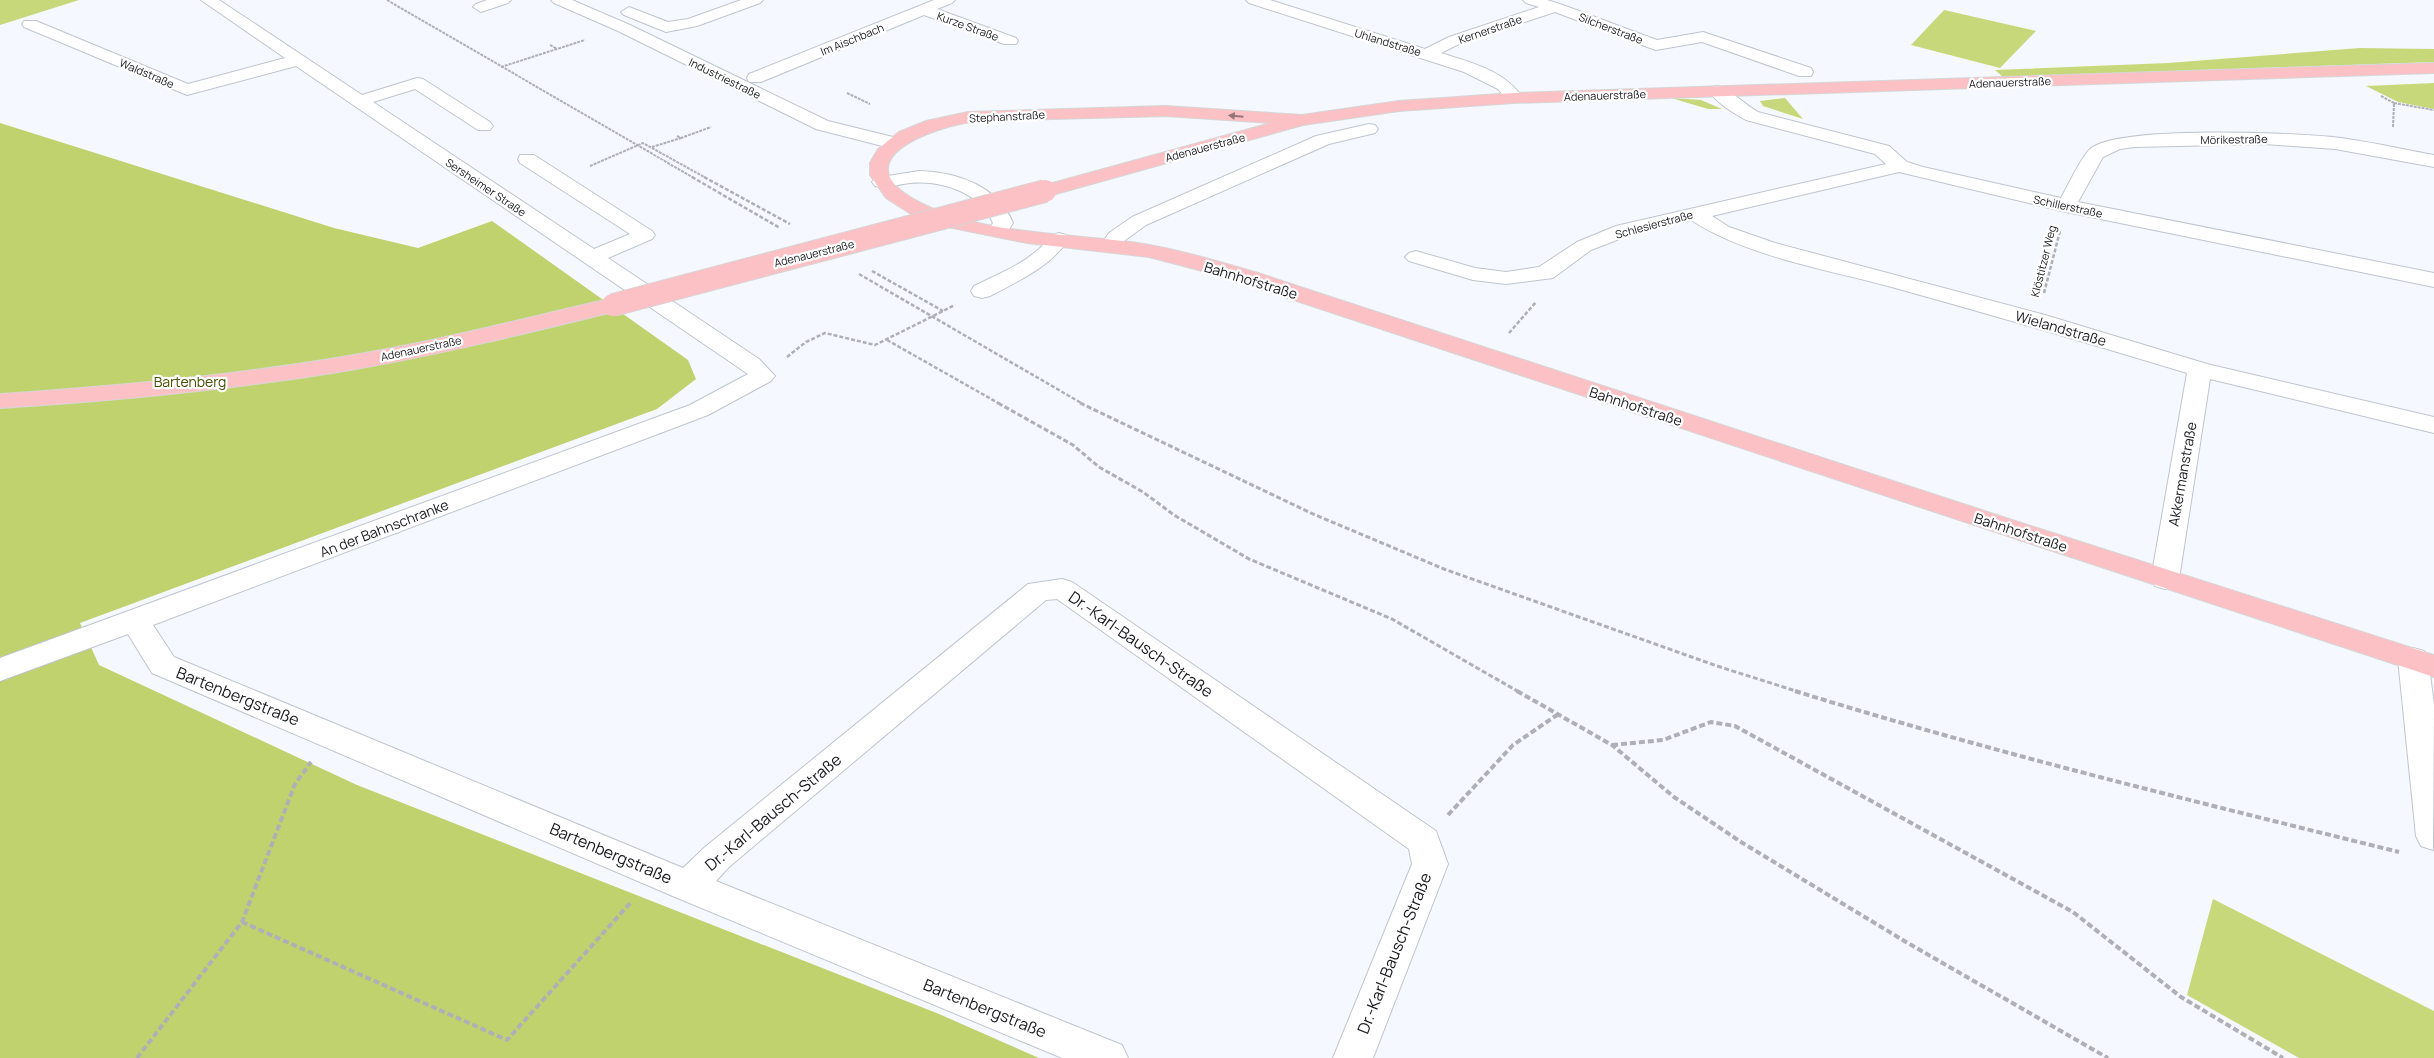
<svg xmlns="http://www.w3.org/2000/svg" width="2434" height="1058" font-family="Manrope,sans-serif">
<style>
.green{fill:#c7d87a}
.forest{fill:#c0d26d}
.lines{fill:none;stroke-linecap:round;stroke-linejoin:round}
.minor-casing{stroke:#bfc5ce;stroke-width:2}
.major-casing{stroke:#d6d6d6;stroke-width:2}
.path-far3{stroke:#aeb0b6;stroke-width:2;stroke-dasharray:3 1;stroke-linecap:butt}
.path-far2{stroke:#aeb0b6;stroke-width:2.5;stroke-dasharray:4 2;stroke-linecap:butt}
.path-far1{stroke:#aeb0b6;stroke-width:3;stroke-dasharray:5 2.5;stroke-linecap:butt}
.path{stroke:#aeb0b6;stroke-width:4;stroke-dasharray:6 3;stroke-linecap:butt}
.minor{fill:#fff;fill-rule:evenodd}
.major{fill:#fcc1c4;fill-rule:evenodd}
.major-bridge-casing{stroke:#d6d6d6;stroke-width:24;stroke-linecap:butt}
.major-bridge{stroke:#fcc1c4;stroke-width:22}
.oneway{fill:#967679}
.labels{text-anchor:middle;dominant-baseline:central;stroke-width:4.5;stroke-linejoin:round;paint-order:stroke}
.far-street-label{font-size:11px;fill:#191a1e;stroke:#fff}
.street-label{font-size:14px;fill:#191a1e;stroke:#fff}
.park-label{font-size:14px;fill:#475000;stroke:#fff}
.near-street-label{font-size:16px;fill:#191a1e;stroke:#fff}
</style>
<rect width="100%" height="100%" fill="#f5f8fe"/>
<g class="green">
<path d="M0 0H79L0 25Z"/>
<path d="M1944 10 2036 31 2000 68 1911 45Z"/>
<path d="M2360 48 2434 49V62L2003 77 1995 70 2168 63Z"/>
<path d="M2434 83V109L2398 102 2366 86Z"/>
<path d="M1671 98 1701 100 1722 109H1708Z"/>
<path d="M1785 98 1803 119 1763 106 1760 101Z"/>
<path d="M2213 899 2434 1011V1058H2299L2187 995Z"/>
</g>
<path class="forest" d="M0 123 334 228 418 248 492 221 688 360 696 379 657 409 80 623 99 665 357 785 939 1014 1039 1058H0Z"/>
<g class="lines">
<defs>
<g id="minor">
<path d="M201 0H219L362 95 417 78 423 79 490 122 493 126 490 130H478L415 89 373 102 594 249 630 234 520 163 518 159 520 155H534L652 231 655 235 652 239 608 258 759 359 775 376 771 381 708 415 153 625 174 657 683 868 705 847 1028 584 1062 579 1072 582 1436 831 1448 864 1373 1058H1333L1412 864 1409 849 1057 599 1046 600 729 867 716 881 1122 1045 1128 1058H1062L675 897 152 673 128 634 0 681V658L690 405 748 374 296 66 187 95 24 27 22 24 24 21H36L188 84 285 58Z"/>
<path d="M487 0H511L508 3 481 12 473 7 476 4Z"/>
<path d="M551 0H572L630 25 828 121 901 139 903 143 901 147 894 149 816 129 618 31 554 3Z"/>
<path d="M741 0H763L760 3 697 26 666 32 624 15 621 12 629 7 668 22 688 19Z"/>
<path d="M934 0H955L952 3 937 9 1016 38 1018 41 1016 44H1004L924 15 761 82H749L747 78 749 74Z"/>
<path d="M1246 0H1270L1425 49 1449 37 1539 7 1526 3 1523 0H1547L1560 4 1657 40 1703 32 1811 68 1813 72 1811 76H1799L1702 42 1656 50 1650 48 1555 12 1461 43 1441 53C1472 63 1504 70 1523 98L1520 102H1508L1498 89 1464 72 1249 3Z"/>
<path d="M1718 86C1728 88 1747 106 1758 112L1889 146 1907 162 1923 167 2061 198C2067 187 2082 156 2090 149 2118 125 2291 133 2333 137 2367 141 2401 149 2434 155V167L2335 149 2265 144 2135 147 2120 149 2103 157 2078 202 2434 273V287L2066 212 1899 172 1712 216 1729 227 1775 243 2045 315 2207 364 2434 417V433L2210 379 2179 579 2175 586 2165 589 2155 586 2151 579 2187 373C2088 343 1989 314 1888 286 1825 269 1746 256 1691 220L1630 235 1591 250 1553 278 1545 279 1506 284 1473 280 1409 261 1405 257 1409 253 1416 251 1475 268 1506 272 1539 267 1577 242 1616 226 1886 164 1875 154 1746 120C1732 112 1718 104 1709 91L1712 87Z"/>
<path d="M1369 124 1375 125 1378 129 1375 133 1329 144 1146 225 1124 241 1117 250 1110 252 1103 250 1100 246 1109 233 1132 217 1316 136Z"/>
<path d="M919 171C957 172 998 186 1013 223L1005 235 998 237 991 235 988 231 993 223C980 192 941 180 910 183 898 184 887 189 875 186L872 182 875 178Z"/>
<path d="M1059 233 1066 235 1069 239C1050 267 1020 280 990 296L982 298 974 296 971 291 974 286C996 275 1020 266 1039 249 1046 243 1049 235 1059 233Z"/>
<path d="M2413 648 2424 651 2428 659 2434 705 2433 850 2421 846 2416 836 2398 659 2402 651Z"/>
</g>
<g id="major">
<path d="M2434 63V73L1514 103 1399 111 1303 125 1045 197 1038 195 1035 191 1038 187 1271 123 1166 116 979 121C931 126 835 162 925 205 982 233 1059 233 1122 241 1168 246 1213 260 1258 273L2003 517 2434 655V677L1218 275 1149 257 1027 243 943 226 911 214 886 198 870 175V163L878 149 899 132 926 121 968 112 1166 106 1302 115 1399 101 1514 93Z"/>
<path d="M613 298 621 300 624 305 621 310C528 333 434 356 339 372 227 390 114 401 0 408V394C130 385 260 373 387 349 463 335 538 315 613 298Z"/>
</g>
</defs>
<use href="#minor" class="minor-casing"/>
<use href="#major" class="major-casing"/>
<g class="path-far3">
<path d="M387 0 694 178"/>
<path d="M550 45 557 49"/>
<path d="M501 67 585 40"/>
<path d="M847 93 870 104"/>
<path d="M2381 96 2394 103"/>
<path d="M2393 127 2394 103 2434 110"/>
<path d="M677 136 681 138 711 127"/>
<path d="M652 147 681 138"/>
<path d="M590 166 643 143 706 178"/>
</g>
<g class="path-far2">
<path d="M692 177 780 228"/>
<path d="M704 177 790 224"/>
<path d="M872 271 943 311"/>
<path d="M859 274 1083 404"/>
<path d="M2044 293 2060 231"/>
<path d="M1509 333 1536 302"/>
<path d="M887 340 1000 404"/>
<path d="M787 357 806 342 825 333 875 345 955 305"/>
</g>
<g class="path-far1">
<path d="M998 403 1073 445 1099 467 1143 492 1174 515 1249 559 1392 619 1519 692"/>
<path d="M1080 403 1313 514 1444 569 1717 666 1799 692"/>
</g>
<g class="path">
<path d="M1517 691 1612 745 1674 797 1741 842 1906 942 2108 1058"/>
<path d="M1795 691C1994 753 2197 802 2399 852"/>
<path d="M1612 745 1663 740 1711 722 1735 726 2073 912 2181 997 2283 1058"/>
<path d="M1448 815 1513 745 1557 715"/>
<path d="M242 922 507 1040 632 901"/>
<path d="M137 1058 242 922 295 784 311 762"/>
</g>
<use href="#minor" class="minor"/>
<use href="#major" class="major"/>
<defs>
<path id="major-bridge" d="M613 305 1045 191"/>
</defs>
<use href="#major-bridge" class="major-bridge-casing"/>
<use href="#major-bridge" class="major-bridge"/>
</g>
<defs><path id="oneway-solid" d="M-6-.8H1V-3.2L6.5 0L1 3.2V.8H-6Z" transform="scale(1.25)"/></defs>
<use class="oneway" href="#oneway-solid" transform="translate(1236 116) rotate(-175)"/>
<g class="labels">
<g class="far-street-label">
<text transform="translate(968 26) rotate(20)">Kurze Straße</text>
<text transform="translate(1611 28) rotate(21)">Silcherstraße</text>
<text transform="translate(1490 29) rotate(-19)">Kernerstraße</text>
<text transform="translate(852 39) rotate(-22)">Im Aischbach</text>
<text transform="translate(1388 42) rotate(17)">Uhlandstraße</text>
<text transform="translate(147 73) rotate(23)">Waldstraße</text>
<text transform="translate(725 78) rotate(26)">Industriestraße</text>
<text transform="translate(2010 82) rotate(-2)">Adenauerstraße</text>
<text transform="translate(1605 95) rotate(-2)">Adenauerstraße</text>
<text transform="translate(1007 116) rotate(-3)">Stephanstraße</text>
<text transform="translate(2234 139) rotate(-1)">Mörikestraße</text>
<text transform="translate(1205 147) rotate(-15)">Adenauerstraße</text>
<text transform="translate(486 187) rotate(34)">Sersheimer Straße</text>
<text transform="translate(2068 206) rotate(12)">Schillerstraße</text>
<text transform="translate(1654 224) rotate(-15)">Schlesierstraße</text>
<text transform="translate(814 253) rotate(-14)">Adenauerstraße</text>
<text transform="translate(2043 261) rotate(-76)">Klöstitzer Weg</text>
<text transform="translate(421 348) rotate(-12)">Adenauerstraße</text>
</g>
<g class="street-label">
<text transform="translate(1251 280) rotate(17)">Bahnhofstraße</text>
<text transform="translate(2061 328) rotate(16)">Wielandstraße</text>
<text transform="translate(1636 406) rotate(18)">Bahnhofstraße</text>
<text transform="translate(2182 474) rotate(-80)">Akkermanstraße</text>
<text transform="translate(384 528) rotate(-21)">An der Bahnschranke</text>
<text transform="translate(2021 532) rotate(18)">Bahnhofstraße</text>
</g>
<g class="park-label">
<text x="190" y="381">Bartenberg</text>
</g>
<g class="near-street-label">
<text transform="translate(1141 644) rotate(35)">Dr.-Karl-Bausch-Straße</text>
<text transform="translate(238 696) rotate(22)">Bartenbergstraße</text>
<text transform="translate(773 812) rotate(-40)">Dr.-Karl-Bausch-Straße</text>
<text transform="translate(611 853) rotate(23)">Bartenbergstraße</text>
<text transform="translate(1394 953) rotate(-68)">Dr.-Karl-Bausch-Straße</text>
<text transform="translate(985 1008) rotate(22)">Bartenbergstraße</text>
</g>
</g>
</svg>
